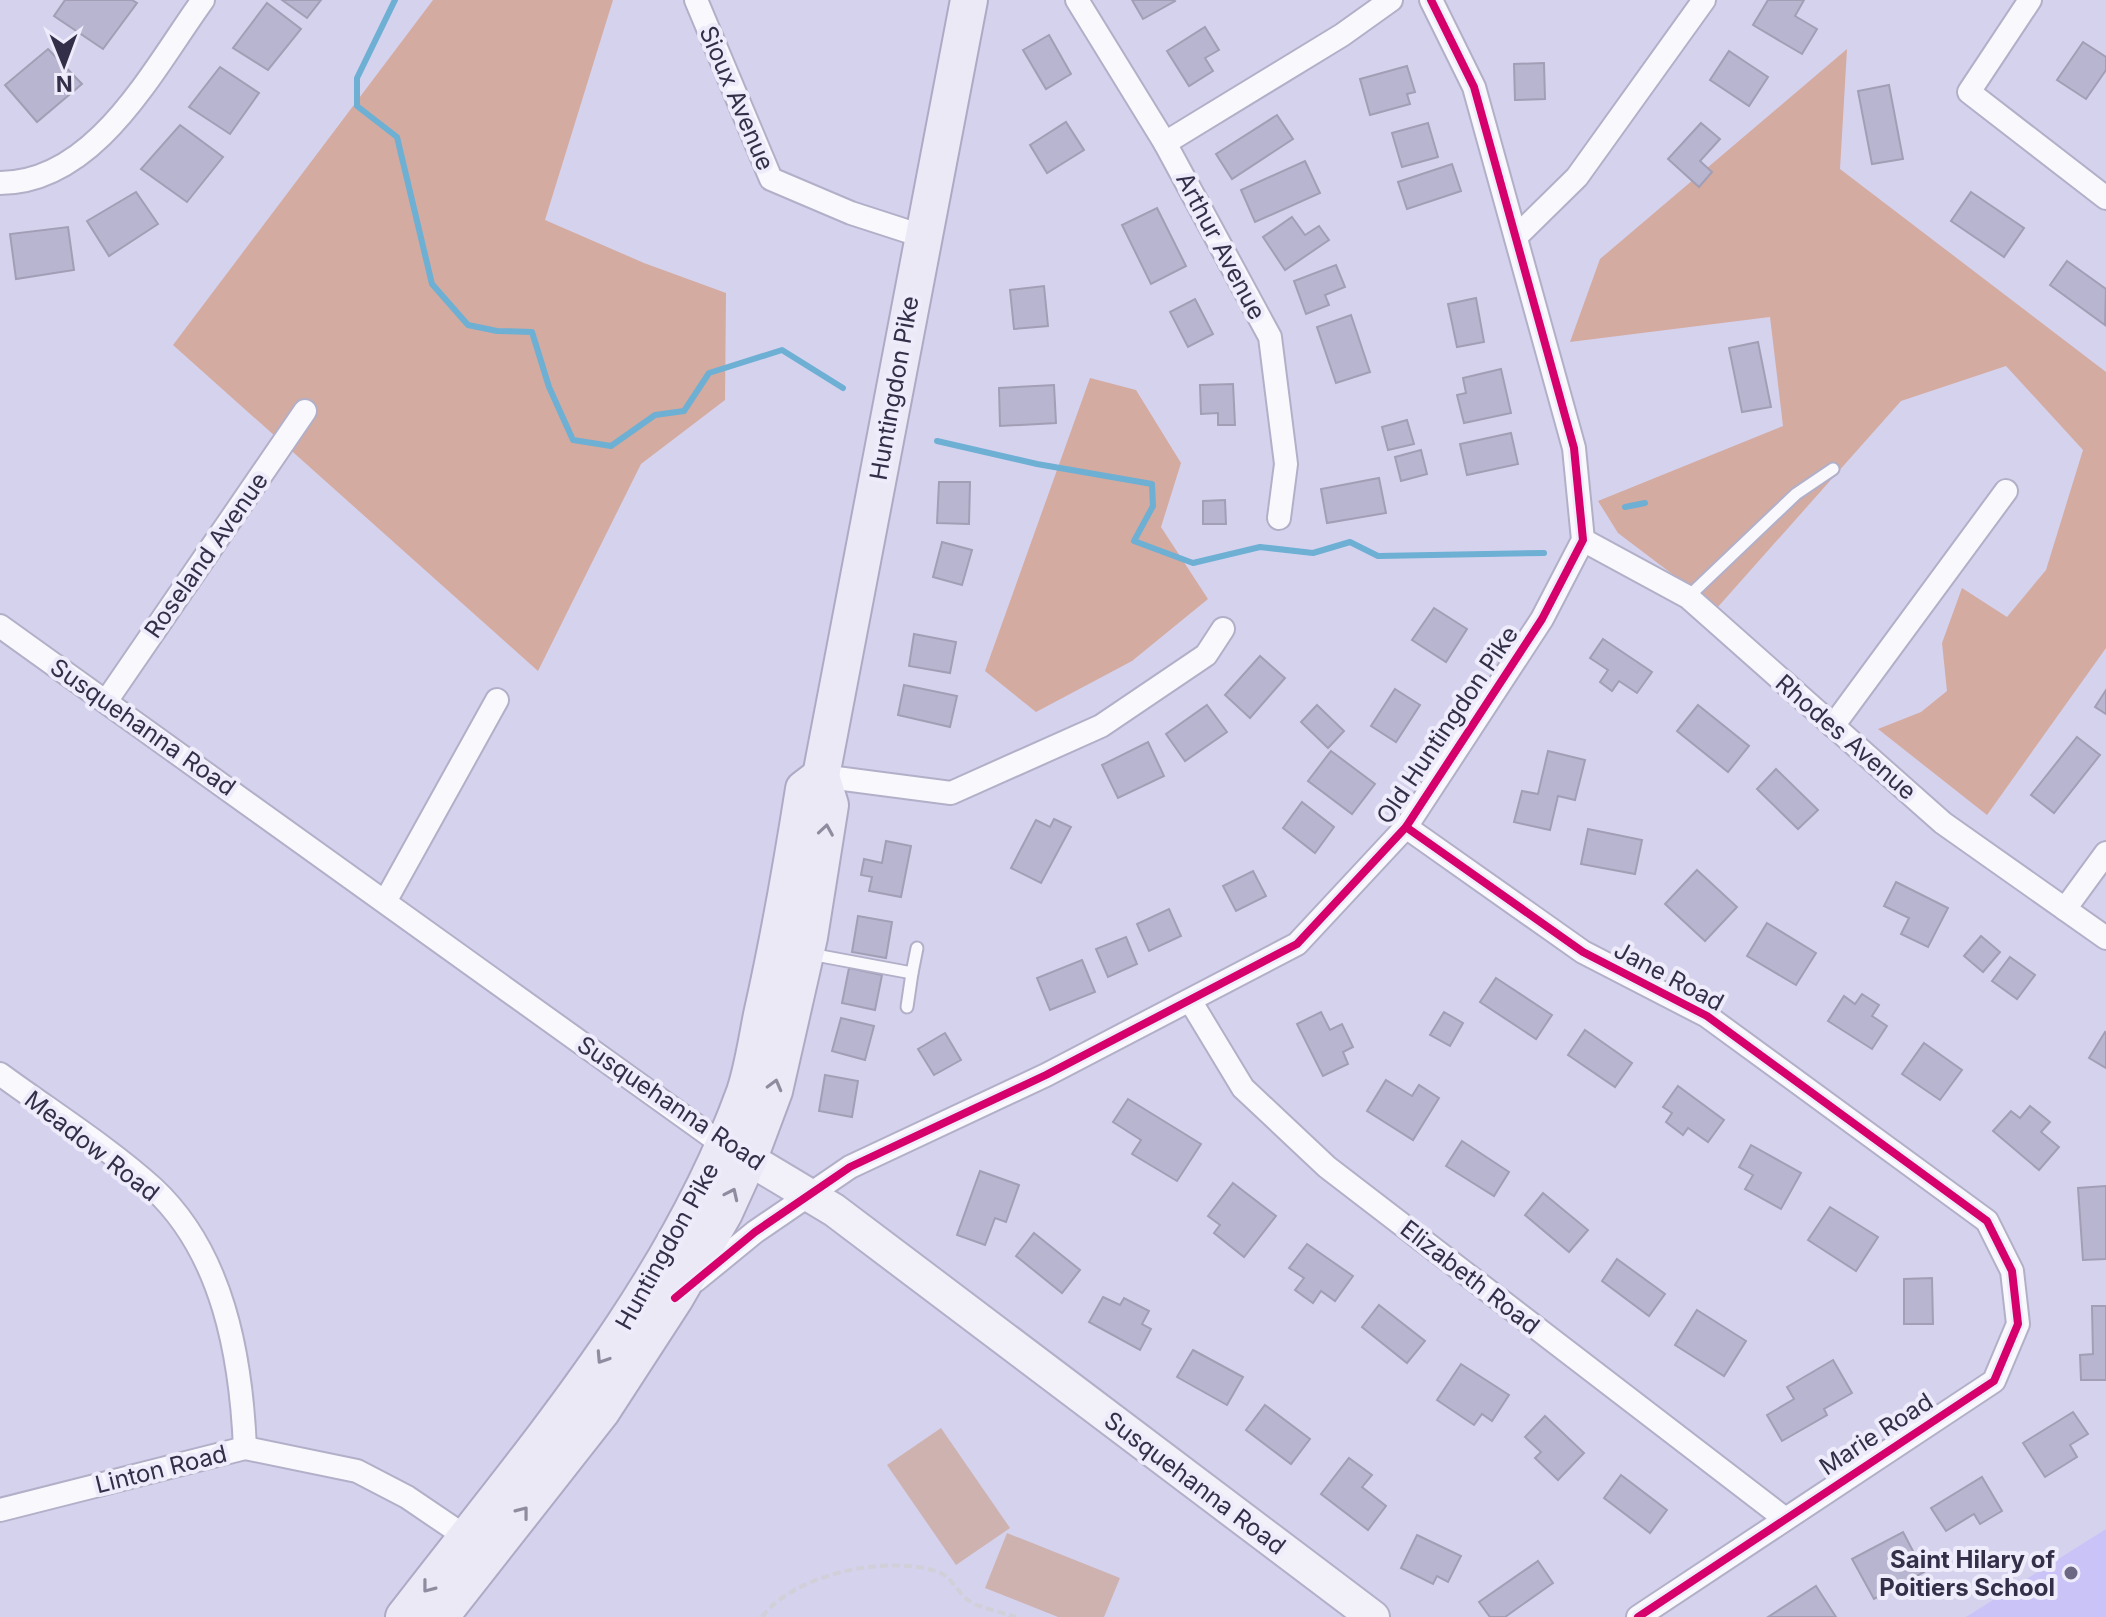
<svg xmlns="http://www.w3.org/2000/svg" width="2106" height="1617" font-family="Inter,sans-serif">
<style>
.built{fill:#cac3f7}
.green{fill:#ceb2b0}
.forest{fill:#d4aba0}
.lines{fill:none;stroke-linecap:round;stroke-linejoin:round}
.stream{stroke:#6eafd4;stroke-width:6}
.building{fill:#b8b5d0;stroke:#a19eb5;stroke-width:2}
.service-casing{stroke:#b2afc8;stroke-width:15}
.minor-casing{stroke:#b2afc8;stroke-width:26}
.secondary-casing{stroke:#b2afc8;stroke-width:36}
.primary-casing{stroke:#aeaac5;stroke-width:40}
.path{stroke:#d1cfd8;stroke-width:4;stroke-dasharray:8 4;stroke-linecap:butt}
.service{stroke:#f9f8fc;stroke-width:11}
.minor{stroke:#f9f8fc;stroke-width:22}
.secondary{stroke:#f2f1f9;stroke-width:32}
.primary{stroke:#ebe9f5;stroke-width:36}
.cycleway-casing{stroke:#eeecfa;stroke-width:13}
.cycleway{stroke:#d6006c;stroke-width:8}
.oneway{stroke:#8f8c9f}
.poi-dot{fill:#6c6883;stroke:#eeecfa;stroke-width:3}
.labels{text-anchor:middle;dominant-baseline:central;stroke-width:8;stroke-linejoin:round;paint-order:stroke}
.street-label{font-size:24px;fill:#332f49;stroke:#eeecfa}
.poi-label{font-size:24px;font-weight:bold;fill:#332f49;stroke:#eeecfa;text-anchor:end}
</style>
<rect width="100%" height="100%" fill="#d5d2ee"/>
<path class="built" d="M2106 1529V1617H1966Z"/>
<g class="green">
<path d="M941 1428 1010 1528 956 1565 887 1465Z"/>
<path d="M1007 1533 1120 1578 1104 1617H1058L985 1588Z"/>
</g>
<g class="forest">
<path d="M433 0H613L545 220 644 263 726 293 725 400 641 464 538 671 173 345Z"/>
<path d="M1847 49 1840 169 2106 372V648L1987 815 1878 729 1921 712 1947 691 1942 643 1962 588 2007 617 2046 570 2083 450 2006 366 1901 401 1717 608 1618 533 1598 501 1783 426 1770 317 1570 342 1600 259Z"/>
<path d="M1090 378 1136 390 1181 463 1161 527 1208 599 1132 661 1036 712 985 671Z"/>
</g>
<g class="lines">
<g class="stream">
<path d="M395 0 357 78V106L397 137 432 284 468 325 497 331 532 332 549 387 573 440 611 446 655 415 684 411 709 373 782 350 843 388"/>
<path d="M937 441 1037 464 1152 484 1153 506 1134 541 1193 563 1260 547 1313 553 1350 542 1378 556 1544 553"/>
<path d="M1625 507 1645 503"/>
</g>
</g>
<g class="building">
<path d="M65 0H132L137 3 103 49 54 16Z"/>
<path d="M282 0H321L307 18Z"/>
<path d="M1132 0H1174L1175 1 1143 19Z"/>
<path d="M1768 0H1804L1795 16 1817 29 1802 54 1753 25Z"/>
<path d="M267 3 301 29 268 70 233 48Z"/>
<path d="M1205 27 1219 50 1205 58 1213 71 1189 86 1167 51Z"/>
<path d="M1049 35 1071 74 1046 89 1023 50Z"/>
<path d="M2083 42 2106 57V70L2086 99 2057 80Z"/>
<path d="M48 49 82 84 37 122 5 85Z"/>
<path d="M1729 51 1768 77 1749 106 1710 80Z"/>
<path d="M1544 63 1545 99 1515 100 1514 64Z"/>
<path d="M1407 66 1415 92 1407 94 1410 104 1370 115 1360 79Z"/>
<path d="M220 67 259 93 230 134 189 107Z"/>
<path d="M1889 85 1903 159 1872 164 1858 91Z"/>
<path d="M1277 115 1293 139 1232 179 1216 154Z"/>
<path d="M1066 122 1084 150 1047 173 1030 145Z"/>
<path d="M1428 123 1438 157 1402 167 1392 133Z"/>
<path d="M1701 123 1720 139 1700 161 1712 172 1699 187 1668 159Z"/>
<path d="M180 125 223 157 187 202 141 169Z"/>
<path d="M1305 161 1320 193 1255 222 1241 190Z"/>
<path d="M1452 164 1461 191 1407 209 1398 182Z"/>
<path d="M136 192 158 224 109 256 87 221Z"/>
<path d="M1971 192 2024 228 2004 257 1951 221Z"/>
<path d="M1157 208 1186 266 1151 284 1122 225Z"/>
<path d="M1292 217 1305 235 1319 226 1329 240 1285 270 1263 237Z"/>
<path d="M68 227 74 270 16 279 10 234Z"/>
<path d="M2067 261 2106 289 2105 325 2050 285Z"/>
<path d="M1336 265 1345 287 1325 295 1329 305 1306 314 1294 281Z"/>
<path d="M1044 286 1048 326 1014 329 1010 290Z"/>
<path d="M1476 298 1484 342 1457 347 1448 304Z"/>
<path d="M1195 299 1213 334 1188 347 1170 312Z"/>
<path d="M1351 315 1370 372 1336 383 1317 327Z"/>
<path d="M1758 342 1771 407 1742 412 1729 348Z"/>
<path d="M1501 369 1511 413 1464 423 1457 395 1466 393 1463 378Z"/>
<path d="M1233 384 1235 425H1218V413L1201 414 1200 385Z"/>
<path d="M1054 385 1056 423 1000 426 999 388Z"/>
<path d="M1407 420 1414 444 1388 450 1382 427Z"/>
<path d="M1511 433 1518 464 1467 475 1460 444Z"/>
<path d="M1421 450 1427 474 1401 481 1395 457Z"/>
<path d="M1379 478 1386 513 1327 523 1321 489Z"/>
<path d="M939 482H970L969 524 937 523Z"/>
<path d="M1225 500 1226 524H1203V501Z"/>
<path d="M942 542 972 550 962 585 933 577Z"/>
<path d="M1434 608 1467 629 1446 662 1412 640Z"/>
<path d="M914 634 956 642 950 673 909 666Z"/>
<path d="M1603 639 1652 672 1637 693 1619 681 1612 691 1600 682 1608 670 1590 658Z"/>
<path d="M1260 656 1285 678 1250 718 1225 695Z"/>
<path d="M904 685 957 696 950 727 898 715Z"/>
<path d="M1395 689 1420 705 1396 742 1371 726Z"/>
<path d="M2106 690V714L2095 707Z"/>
<path d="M1207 705 1227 732 1185 761 1166 734Z"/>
<path d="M1317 705 1344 731 1328 748 1301 722Z"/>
<path d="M1698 705 1749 746 1728 772 1677 731Z"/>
<path d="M2077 737 2100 755 2054 813 2031 795Z"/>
<path d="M1148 742 1164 776 1118 798 1102 765Z"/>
<path d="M1331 751 1375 784 1352 814 1308 781Z"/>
<path d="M1548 751 1585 760 1575 800 1558 796 1550 830 1514 822 1522 791 1538 794Z"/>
<path d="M1776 769 1818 810 1798 829 1757 789Z"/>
<path d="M1302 802 1334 827 1315 853 1283 828Z"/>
<path d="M1054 819 1071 827 1041 883 1011 868 1036 820 1050 827Z"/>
<path d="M1588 829 1642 840 1635 874 1581 864Z"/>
<path d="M886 841 911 846 901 897 869 891 872 877 861 875 864 859 882 863Z"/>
<path d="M1697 870 1737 907 1705 941 1665 904Z"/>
<path d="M1253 871 1266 896 1236 911 1223 886Z"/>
<path d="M1896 882 1948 908 1928 947 1901 934 1909 918 1884 906Z"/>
<path d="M1169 909 1181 936 1149 951 1137 924Z"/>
<path d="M858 916 892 922 886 958 852 952Z"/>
<path d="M1767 923 1816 953 1796 985 1747 956Z"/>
<path d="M1981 936 2000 952 1983 972 1964 956Z"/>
<path d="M1126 937 1137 964 1108 977 1096 949Z"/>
<path d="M2010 957 2035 975 2017 999 1992 981Z"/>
<path d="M1082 960 1095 992 1050 1010 1037 978Z"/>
<path d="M849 968 882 975 875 1010 842 1003Z"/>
<path d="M1496 978 1552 1015 1536 1039 1480 1002Z"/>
<path d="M1862 994 1879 1005 1872 1016 1887 1026 1872 1049 1828 1021 1844 996 1855 1004Z"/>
<path d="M1321 1012 1330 1030 1342 1024 1353 1047 1343 1052 1348 1064 1323 1076 1297 1024Z"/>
<path d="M1444 1012 1463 1023 1450 1046 1430 1035Z"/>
<path d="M841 1018 874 1026 865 1060 832 1051Z"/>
<path d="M1585 1030 1632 1063 1615 1087 1568 1055Z"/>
<path d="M2105 1032 2106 1033V1068L2089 1058Z"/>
<path d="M945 1033 961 1060 934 1075 918 1049Z"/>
<path d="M1924 1043 1962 1070 1940 1100 1902 1074Z"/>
<path d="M825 1075 858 1081 852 1117 819 1111Z"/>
<path d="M1386 1080 1412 1096 1419 1085 1439 1098 1413 1140 1367 1111Z"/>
<path d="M1678 1086 1724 1120 1708 1142 1688 1128 1683 1135 1666 1122 1672 1113 1663 1107Z"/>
<path d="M1128 1099 1201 1144 1177 1181 1132 1154 1141 1140 1113 1122Z"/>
<path d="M2030 1106 2050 1122 2041 1132 2059 1147 2039 1170 1993 1131 2011 1111 2020 1118Z"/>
<path d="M1462 1141 1509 1172 1494 1196 1446 1166Z"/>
<path d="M1751 1145 1801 1173 1781 1209 1745 1189 1753 1175 1739 1167Z"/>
<path d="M980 1171 1019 1185 1006 1222 995 1218 985 1245 957 1235Z"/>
<path d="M1233 1183 1276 1216 1244 1257 1214 1233 1220 1225 1208 1216Z"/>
<path d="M2106 1186V1259L2083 1260 2078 1188Z"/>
<path d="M1543 1193 1588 1230 1569 1252 1525 1215Z"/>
<path d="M1830 1207 1878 1237 1856 1271 1808 1240Z"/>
<path d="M1034 1233 1080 1270 1062 1293 1016 1256Z"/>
<path d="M1307 1244 1353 1276 1335 1301 1321 1291 1313 1303 1295 1290 1304 1278 1289 1268Z"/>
<path d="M1617 1259 1665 1294 1649 1316 1602 1281Z"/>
<path d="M1932 1278 1933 1324H1904V1279Z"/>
<path d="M1103 1297 1120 1305 1124 1298 1149 1311 1142 1324 1151 1329 1140 1350 1089 1322Z"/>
<path d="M1379 1305 1425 1341 1407 1363 1362 1327Z"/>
<path d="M2092 1306H2106V1380H2081L2080 1355 2093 1354Z"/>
<path d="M1697 1310 1746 1341 1724 1376 1675 1345Z"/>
<path d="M1193 1350 1243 1377 1227 1405 1177 1377Z"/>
<path d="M1833 1360 1852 1393 1824 1409 1827 1415 1782 1441 1767 1415 1794 1399 1787 1387Z"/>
<path d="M1461 1364 1509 1395 1492 1421 1482 1414 1474 1425 1437 1400Z"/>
<path d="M1265 1405 1310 1439 1291 1464 1246 1430Z"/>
<path d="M2073 1412 2088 1434 2070 1445 2077 1457 2045 1477 2023 1443Z"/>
<path d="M1545 1416 1584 1453 1558 1480 1535 1458 1541 1452 1525 1437Z"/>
<path d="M1349 1458 1372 1475 1362 1487 1386 1506 1368 1530 1321 1494Z"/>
<path d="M1621 1475 1667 1510 1650 1533 1604 1498Z"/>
<path d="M1982 1477 2002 1511 1980 1524 1974 1514 1946 1531 1931 1508Z"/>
<path d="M1903 1532 1924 1572 1874 1599 1852 1559Z"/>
<path d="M1417 1535 1461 1556 1448 1582 1437 1576 1433 1584 1401 1568Z"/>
<path d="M1538 1561 1553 1583 1505 1617H1490L1479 1602Z"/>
<path d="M1816 1586 1836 1617H1768Z"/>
</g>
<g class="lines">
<defs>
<g id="service">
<path d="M1688 597 1796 494 1833 469"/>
<path d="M810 954 912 973 917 948"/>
<path d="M907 1007 912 973"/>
</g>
<g id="minor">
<path d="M696 0 771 179 851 213 922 236"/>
<path d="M1077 0 1165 143 1270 337 1286 464 1279 518"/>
<path d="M2030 0 1969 92 2106 198"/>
<path d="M1165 143 1342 35 1391 0"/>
<path d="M0 183C96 183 153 69 203 0"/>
<path d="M1516 237 1577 177 1704 0"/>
<path d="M1583 540 1688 597 1943 823 2106 938"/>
<path d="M0 626 722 1144"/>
<path d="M107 700 305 411"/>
<path d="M1833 726 2006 491"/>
<path d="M821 776 951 793 1101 726 1206 655 1223 629"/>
<path d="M1406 827 1583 952 1707 1016 1987 1221 2012 1271 2018 1324 1994 1381 1638 1617"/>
<path d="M386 900 497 700"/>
<path d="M2065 909 2106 853"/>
<path d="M1191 1002 1243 1088 1327 1167 1784 1518"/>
<path d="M0 1074C49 1110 109 1148 153 1188 223 1253 241 1356 245 1448"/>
<path d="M695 1281 755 1232 850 1167 1046 1075 1297 944 1406 827 1542 619 1583 540 1574 448 1474 87 1431 0"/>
<path d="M0 1510 245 1448 357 1471 407 1497 466 1537 473 1547"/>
</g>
<path id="secondary" d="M729 1147 834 1210 1373 1617"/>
<g id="primary">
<path d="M404 1617C531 1452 673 1291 745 1092 753 1068 757 1040 762 1015 779 940 792 865 804 789L821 776"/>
<path d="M440 1617 601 1412 675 1298 724 1213 749 1158 774 1091 809 937 830 805 821 776 969 0"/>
</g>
</defs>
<use href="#service" class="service-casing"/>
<use href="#minor" class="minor-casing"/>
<use href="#secondary" class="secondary-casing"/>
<use href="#primary" class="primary-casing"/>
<path class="path" d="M762 1617C794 1574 888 1554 938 1572 951 1576 958 1593 969 1601 982 1609 1002 1612 1016 1617"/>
<use href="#service" class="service"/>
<use href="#minor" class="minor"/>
<use href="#secondary" class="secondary"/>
<use href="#primary" class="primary"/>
<defs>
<g id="cycleway">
<path d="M1406 827 1583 952 1707 1016 1987 1221 2012 1271 2018 1324 1994 1381 1638 1617"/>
<path d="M675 1298 755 1232 850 1167 1046 1075 1297 944 1406 827 1542 619 1583 540 1574 448 1474 87 1431 0"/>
</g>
</defs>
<use href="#cycleway" class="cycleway-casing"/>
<use href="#cycleway" class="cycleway"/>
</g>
<defs><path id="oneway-chevron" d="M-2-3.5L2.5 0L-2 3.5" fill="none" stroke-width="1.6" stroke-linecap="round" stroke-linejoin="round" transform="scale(2)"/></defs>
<g class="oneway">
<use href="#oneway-chevron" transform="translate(826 830) rotate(-81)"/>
<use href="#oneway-chevron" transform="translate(775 1085) rotate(-75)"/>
<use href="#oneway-chevron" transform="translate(732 1194) rotate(-65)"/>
<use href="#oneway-chevron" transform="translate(602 1358) rotate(123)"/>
<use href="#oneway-chevron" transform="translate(523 1512) rotate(-52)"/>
<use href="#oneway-chevron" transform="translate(428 1587) rotate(128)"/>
</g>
<circle class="poi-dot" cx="2071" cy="1573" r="8"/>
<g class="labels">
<g class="street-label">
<text transform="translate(737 98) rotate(67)">Sioux Avenue</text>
<text transform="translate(1221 246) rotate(62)">Arthur Avenue</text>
<text transform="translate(894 388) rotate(-80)">Huntingdon Pike</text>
<text transform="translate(206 555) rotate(-55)">Roseland Avenue</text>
<text transform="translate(1447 725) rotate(-56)">Old Huntingdon Pike</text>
<text transform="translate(143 727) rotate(35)">Susquehanna Road</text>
<text transform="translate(1846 737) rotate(41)">Rhodes Avenue</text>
<text transform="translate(1669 976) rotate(28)">Jane Road</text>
<text transform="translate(671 1103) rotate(34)">Susquehanna Road</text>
<text transform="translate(92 1146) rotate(38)">Meadow Road</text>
<text transform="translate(667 1246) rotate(-61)">Huntingdon Pike</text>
<text transform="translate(1470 1277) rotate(38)">Elizabeth Road</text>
<text transform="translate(1876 1434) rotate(-33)">Marie Road</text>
<text transform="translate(161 1469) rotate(-14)">Linton Road</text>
<text transform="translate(1195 1483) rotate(37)">Susquehanna Road</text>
</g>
<g class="poi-label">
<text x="2055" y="1559">Saint Hilary of<tspan x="2055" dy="28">Poitiers School</tspan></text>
</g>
</g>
<g transform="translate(64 64) rotate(179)" stroke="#eeecfa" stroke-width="6" paint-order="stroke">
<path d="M0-6L14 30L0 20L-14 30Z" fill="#332f49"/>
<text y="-12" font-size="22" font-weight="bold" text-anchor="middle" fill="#332f49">N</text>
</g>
</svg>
